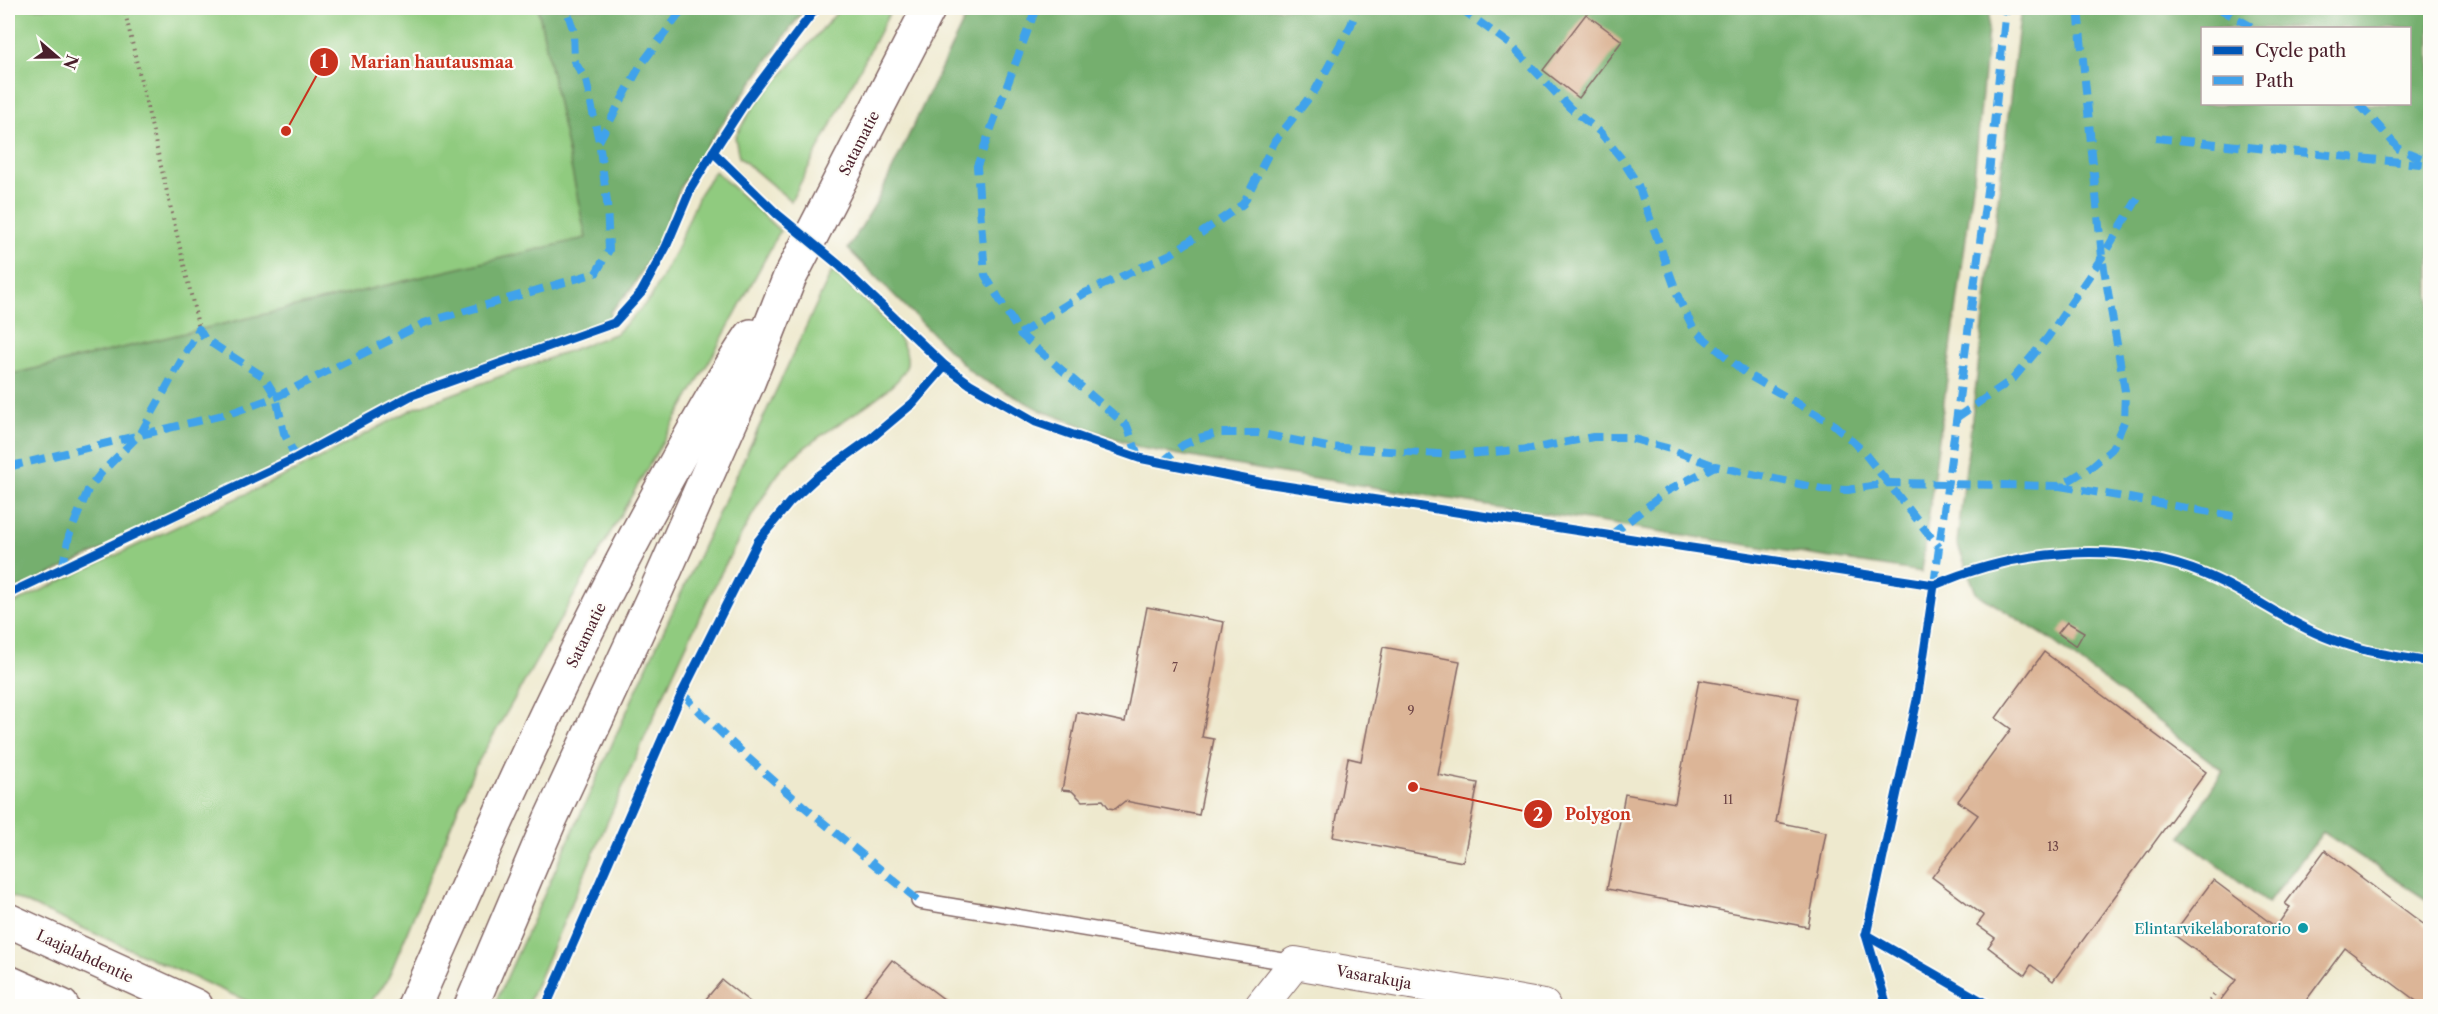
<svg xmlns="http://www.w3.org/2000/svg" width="2438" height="1014" font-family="'Libre Caslon Text',serif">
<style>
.green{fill:#90cb7f;stroke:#6d7555;stroke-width:1.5}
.forest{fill:#74af6e;stroke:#5f674c;stroke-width:1.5;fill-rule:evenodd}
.building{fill:#dcb597}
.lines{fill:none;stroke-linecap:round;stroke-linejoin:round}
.service-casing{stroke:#836664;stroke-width:18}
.minor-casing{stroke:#836664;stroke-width:34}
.tertiary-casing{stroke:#836664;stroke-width:36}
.secondary-casing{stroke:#836664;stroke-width:36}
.path{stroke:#836664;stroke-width:4;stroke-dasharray:1.5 4.5;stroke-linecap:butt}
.service{stroke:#fff;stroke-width:15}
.minor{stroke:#fff;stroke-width:32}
.tertiary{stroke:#fff;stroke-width:33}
.secondary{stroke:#fff;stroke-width:33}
.quiet{stroke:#40a2eb;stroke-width:8;stroke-dasharray:15 8;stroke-linecap:butt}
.cycleway-casing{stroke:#fdfcf7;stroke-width:13}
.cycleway{stroke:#0057b8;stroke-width:9}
.culture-dot{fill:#0f9aa8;stroke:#fdfcf7;stroke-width:2}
.labels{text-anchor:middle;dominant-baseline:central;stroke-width:4.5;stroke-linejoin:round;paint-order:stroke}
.number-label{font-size:12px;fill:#6e4446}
.street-label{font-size:15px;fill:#4a1f2b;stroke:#fdfcf7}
.culture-label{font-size:15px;fill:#0d838f;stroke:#fdfcf7;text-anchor:end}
.leader{fill:none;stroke:#c8321e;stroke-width:2}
.callout-dot{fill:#c8321e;stroke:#fdfcf7;stroke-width:2}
.mark-label{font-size:18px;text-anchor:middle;font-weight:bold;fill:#fff}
.callout-label{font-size:16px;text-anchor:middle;font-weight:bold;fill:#c8321e;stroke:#fdfcf7;stroke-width:4.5;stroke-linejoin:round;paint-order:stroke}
</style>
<rect width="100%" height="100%" fill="#fdfcf7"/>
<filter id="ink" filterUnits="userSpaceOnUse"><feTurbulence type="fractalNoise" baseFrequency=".0167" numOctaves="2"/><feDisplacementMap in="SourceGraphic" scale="12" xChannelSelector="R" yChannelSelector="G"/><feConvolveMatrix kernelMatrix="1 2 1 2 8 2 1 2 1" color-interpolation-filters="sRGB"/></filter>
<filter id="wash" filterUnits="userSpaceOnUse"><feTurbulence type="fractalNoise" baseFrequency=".008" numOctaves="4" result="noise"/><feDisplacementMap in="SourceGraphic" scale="24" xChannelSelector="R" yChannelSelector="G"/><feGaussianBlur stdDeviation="1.35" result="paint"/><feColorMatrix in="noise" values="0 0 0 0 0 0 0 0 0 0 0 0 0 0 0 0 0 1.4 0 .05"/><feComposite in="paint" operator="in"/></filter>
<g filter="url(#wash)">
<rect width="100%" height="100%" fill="#eee9ce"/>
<g class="green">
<path d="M8 8H538L587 238 8 375Z"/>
<path d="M841 8H892L791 201 739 157 735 137 753 107Z"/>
<path d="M715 171 780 231 718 346 474 769 387 981 368 1005 258 1006 8 895V606L299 469 415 408 617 333 650 299 676 250 700 193Z"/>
<path d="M832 271C851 289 917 339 906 367 901 380 889 388 879 396 845 423 797 444 773 481 723 560 685 647 647 732 607 823 566 915 527 1006H494L654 651Z"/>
</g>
<g class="forest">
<path d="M538 8H805L708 144 682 184 658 243 632 288 610 312 614 323 412 395 296 458 8 594V375L586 238Z"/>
<path d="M970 8H1990L1974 178 1921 572 1263 470 1141 448 1042 411 974 375 848 249 877 201Z"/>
<path d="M2021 8H2430V902L2323 832 2268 903 2181 837 2223 771 2050 639 1976 593 1957 543ZM2202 28H2410V104H2202Z"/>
</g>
<g id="blocks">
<g class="building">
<path d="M1586 14 1622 41 1579 98 1543 70Z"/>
<path d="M1147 607 1224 622 1202 737 1214 739 1199 815 1125 801 1115 809 1109 808 1103 800 1082 801 1072 791 1062 790 1077 712 1125 722Z"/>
<path d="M2067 622 2084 632 2076 646 2058 633Z"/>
<path d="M1383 647 1460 661 1438 775 1478 783 1463 862 1333 837 1348 758 1361 761Z"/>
<path d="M2044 652 2206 772 2053 981 2031 965 2025 975 1988 947 1995 938 1977 925 1984 916 1932 877 1978 815 1958 801 2011 729 1996 718Z"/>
<path d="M1699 680 1799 698 1776 822 1826 832 1808 927 1607 889 1625 794 1675 803Z"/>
<path d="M2325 850 2430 929V995L2423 1006 2345 948 2302 1006H2216L2236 980 2173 934 2213 880 2276 927 2290 907 2285 904Z"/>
<path d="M892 960 953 1006H856Z"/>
<path d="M722 980 755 1006H700Z"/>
</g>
</g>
</g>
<g filter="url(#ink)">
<use href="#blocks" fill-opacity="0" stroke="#836664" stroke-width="1.5"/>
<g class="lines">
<defs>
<path id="service" d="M919 901 1295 963"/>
<path id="minor" d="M1261 1006 1295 963 1544 1006"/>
<g id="tertiary">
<path d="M8 920 196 1006"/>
<path d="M8 982 62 1006"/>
</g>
<g id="secondary">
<path d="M414 1006C492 830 570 653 664 484 692 434 719 383 751 336"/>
<path d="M471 1006 550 820 656 591 747 385 789 279 929 8"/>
</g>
</defs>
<use href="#service" class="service-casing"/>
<use href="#minor" class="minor-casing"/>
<use href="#tertiary" class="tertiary-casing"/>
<use href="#secondary" class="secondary-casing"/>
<g class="path">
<path d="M124 8 199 329"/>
<path d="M2206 1006 2215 994"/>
</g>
<use href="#service" class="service"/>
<use href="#minor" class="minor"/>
<use href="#tertiary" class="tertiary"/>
<use href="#secondary" class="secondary"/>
<g class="quiet">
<path d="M1036 8 977 166 985 275 1020 334 1127 426 1139 458"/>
<path d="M1460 8 1510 44 1570 108 1600 132 1621 158 1638 185 1679 299 1694 330 1748 375 1832 423 1861 449 1939 547"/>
<path d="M2218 8 2254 28"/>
<path d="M2359 104 2399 149 2426 160"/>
<path d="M2156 138 2430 165"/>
<path d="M599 141 640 66 684 8"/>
<path d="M1020 334 1085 293 1171 254 1243 204 1275 141 1316 89 1351 25 1357 8"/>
<path d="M1956 418 2013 379 2048 337 2102 257 2138 198"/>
<path d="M1161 463 1183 445 1199 438 1218 433H1258L1327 447 1453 455 1531 449 1593 437H1626L1670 449 1715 466"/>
<path d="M8 467 231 413 276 397 424 323 596 273 609 250 607 202 599 141 586 80 574 61 573 29 566 8"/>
<path d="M2060 486 2239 517"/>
<path d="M1611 535 1667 491 1715 466 1822 489 1848 490 1888 483 2060 486 2091 467 2112 449 2124 422 2125 391 2102 257 2078 8"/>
<path d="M62 569 69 536 88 490 102 472 141 433 199 329 205 339 264 377 276 397 284 433 296 458"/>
<path d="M1934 585 1988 183 2006 8"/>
<path d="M682 693C754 770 838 834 919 901"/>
</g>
<defs>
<g id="cycleway">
<path d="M713 152 777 214 839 265 945 366 970 384 1036 422 1139 458 1259 482 1934 585 1917 700 1866 935 1887 1006"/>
<path d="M1934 585C2017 550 2118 539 2204 574 2249 592 2288 624 2333 640 2365 652 2398 657 2430 662"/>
<path d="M8 594 296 458 412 395 614 323 641 293 666 247 691 188 713 152 746 101 816 8"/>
<path d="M1866 935 1990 1006"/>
<path d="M546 1006 682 693 758 541 790 502 817 477 870 439 913 403 945 366"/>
</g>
</defs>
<use href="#cycleway" class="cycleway-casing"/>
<use href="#cycleway" class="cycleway"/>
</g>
</g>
<circle class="culture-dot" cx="2303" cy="928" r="6"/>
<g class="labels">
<g class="number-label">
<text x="1175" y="667">7</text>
<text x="1411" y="710">9</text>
<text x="1728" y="799">11</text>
<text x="2053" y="846">13</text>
</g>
<g class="street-label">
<text transform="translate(859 143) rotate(-63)">Satamatie</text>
<text transform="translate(586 635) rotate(-64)">Satamatie</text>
<text transform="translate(85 956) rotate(25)">Laajalahdentie</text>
<text transform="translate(1374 977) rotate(10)">Vasarakuja</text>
</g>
<g class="culture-label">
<text x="2291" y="928">Elintarvikelaboratorio</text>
</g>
</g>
<path class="leader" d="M286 131L324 62M1413 787L1538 814"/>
<g class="callout-dot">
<circle cx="286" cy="131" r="6"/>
<circle cx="1413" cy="787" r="6"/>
<circle cx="324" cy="62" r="15"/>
<circle cx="1538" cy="814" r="15"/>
</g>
<g class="mark-label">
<text x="324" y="68">1</text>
<text x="1538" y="821">2</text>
</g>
<g class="callout-label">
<text x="432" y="68">Marian hautausmaa</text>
<text x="1598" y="820">Polygon</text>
</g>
<rect width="2438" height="1014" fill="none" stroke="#fdfcf7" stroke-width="30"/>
<rect x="2201" y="27" width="210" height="78" fill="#fdfcf7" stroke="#b5a4a5" stroke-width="1.5"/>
<rect x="2213" y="46" width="30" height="9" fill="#0057b8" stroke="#b5a4a5" stroke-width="1.5"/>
<text x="2255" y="57" font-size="18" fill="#4a1f2b">Cycle path</text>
<rect x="2213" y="76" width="30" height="9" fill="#40a2eb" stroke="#b5a4a5" stroke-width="1.5"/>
<text x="2255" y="87" font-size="18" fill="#4a1f2b">Path</text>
<g transform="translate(57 57) rotate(110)" stroke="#fdfcf7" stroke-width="4.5" paint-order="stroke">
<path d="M0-4.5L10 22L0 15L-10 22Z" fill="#4a1f2b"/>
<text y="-9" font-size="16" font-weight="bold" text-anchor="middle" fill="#4a1f2b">N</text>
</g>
</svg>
